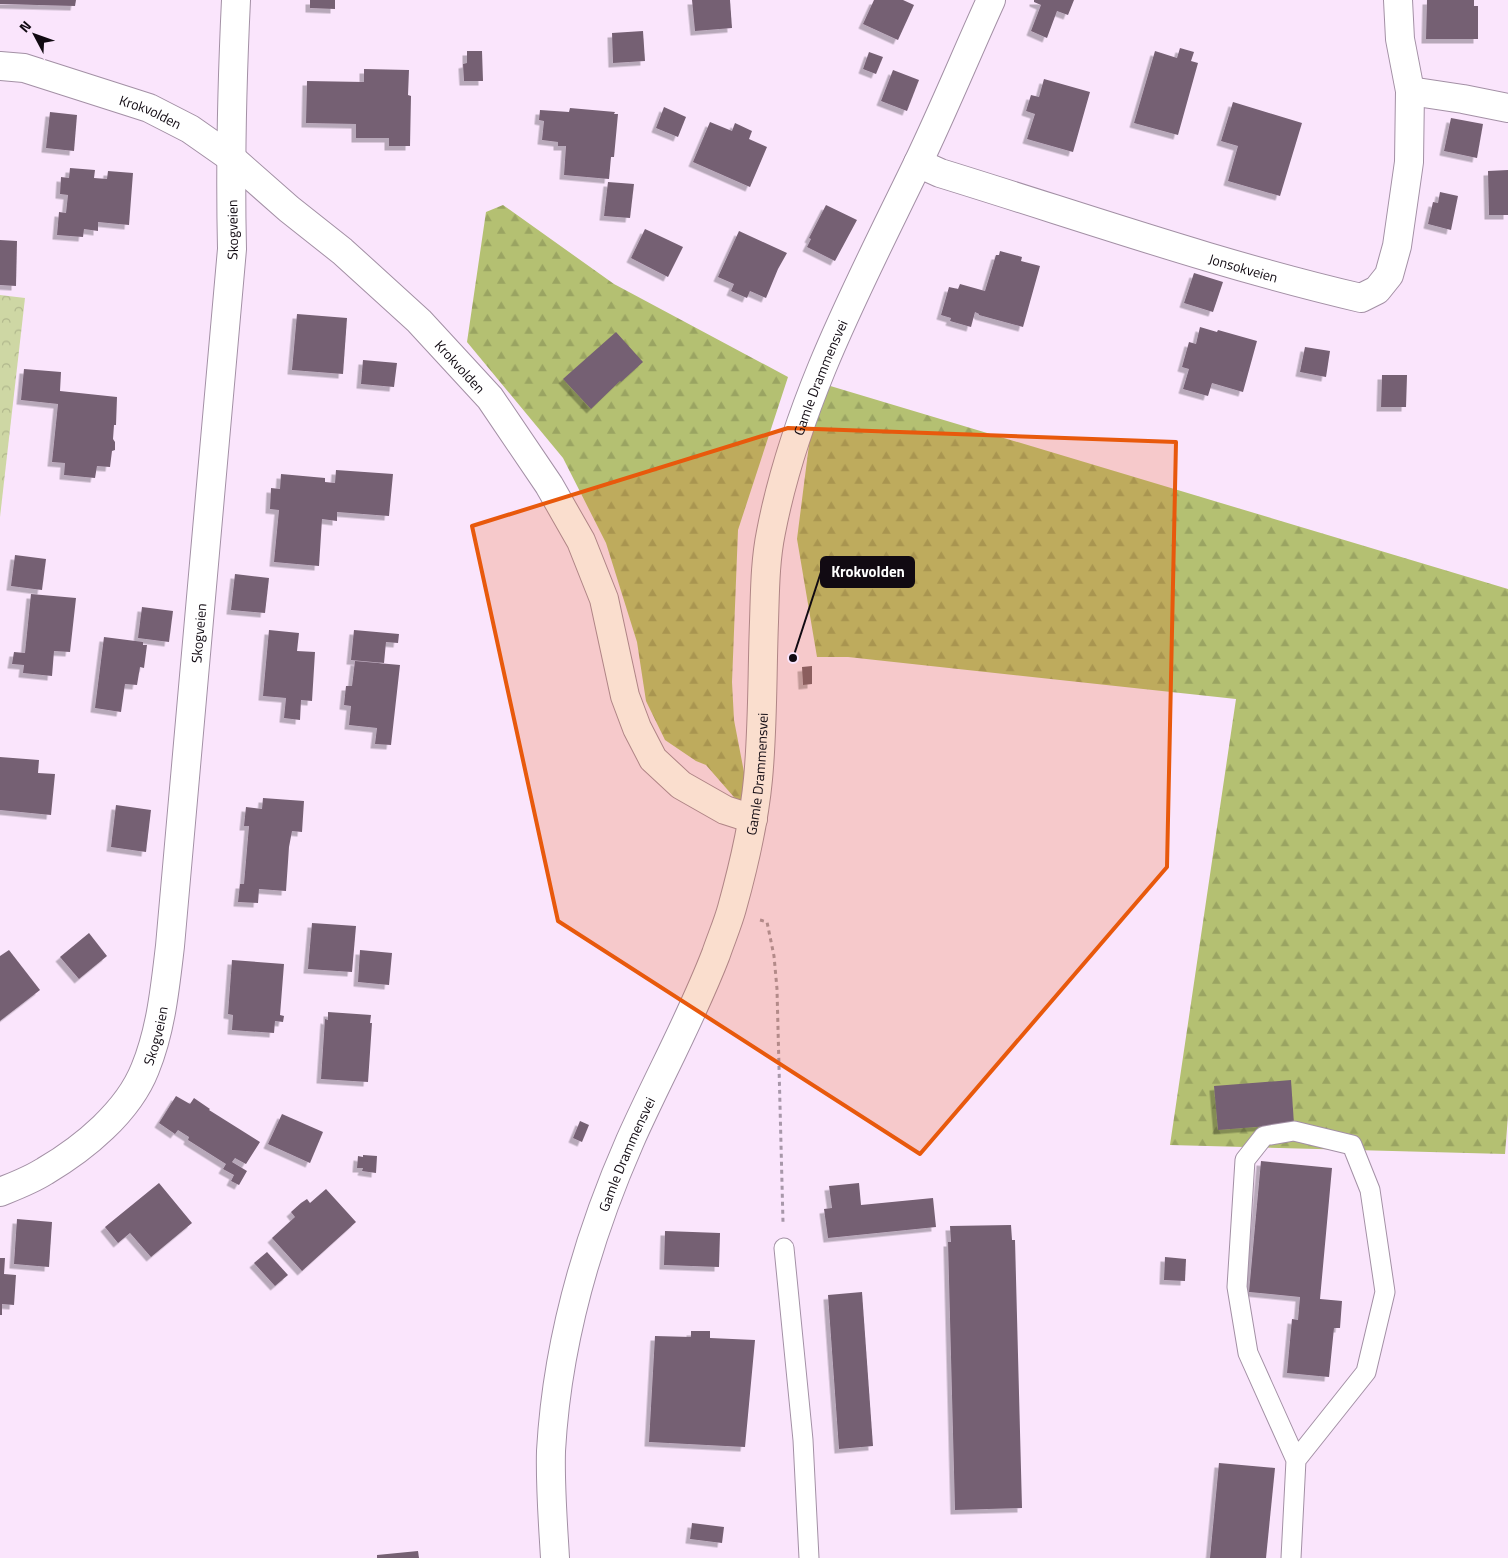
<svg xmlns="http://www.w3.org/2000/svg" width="1508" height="1558" font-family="'Titillium Web',sans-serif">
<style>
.forest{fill:url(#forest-firs)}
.park{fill:url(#park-crowns)}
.building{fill:#756073;filter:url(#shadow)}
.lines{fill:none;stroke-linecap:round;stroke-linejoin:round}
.service-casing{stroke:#a390a5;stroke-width:21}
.minor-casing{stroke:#a390a5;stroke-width:30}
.secondary-casing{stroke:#a390a5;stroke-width:30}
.path{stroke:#a797a9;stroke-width:3;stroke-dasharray:4 4;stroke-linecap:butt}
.service{stroke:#fff;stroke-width:19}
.minor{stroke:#fff;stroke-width:28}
.secondary{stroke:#fff;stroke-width:28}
.marked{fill:#e8590c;fill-opacity:0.2;stroke:#e8590c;stroke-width:4;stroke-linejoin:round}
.labels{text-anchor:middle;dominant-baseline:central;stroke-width:4;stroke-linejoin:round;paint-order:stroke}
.street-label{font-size:14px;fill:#110a12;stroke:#fae5fc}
.leader{fill:none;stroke:#110a12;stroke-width:2}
.callout-dot{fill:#110a12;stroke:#fae5fc;stroke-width:2}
.callout{fill:#110a12;stroke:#110a12;stroke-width:2}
.callout-label{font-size:15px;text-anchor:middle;font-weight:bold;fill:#fff}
</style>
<defs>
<pattern id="forest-firs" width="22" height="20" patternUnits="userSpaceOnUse" patternTransform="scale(1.25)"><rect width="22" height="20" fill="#b4c072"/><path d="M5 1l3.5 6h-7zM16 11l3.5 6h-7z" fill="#9aa462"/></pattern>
<pattern id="park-crowns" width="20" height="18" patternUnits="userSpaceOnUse" patternTransform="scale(1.25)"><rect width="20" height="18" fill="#ced7a4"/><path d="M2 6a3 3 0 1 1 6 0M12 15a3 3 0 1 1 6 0" fill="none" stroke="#b0b78c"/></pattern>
<filter id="shadow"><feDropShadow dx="-4.5" dy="4.5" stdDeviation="0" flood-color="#0004"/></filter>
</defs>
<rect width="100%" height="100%" fill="#fae5fc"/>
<g class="forest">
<path d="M503 205 614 284 788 377 738 530 732 682 734 720 753 819 706 765 696 761 665 740 646 701 637 642 606 543 563 458 467 342 486 212Z"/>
<path d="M817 382 1508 589V1116L1505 1154 1170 1145 1236 699 848 657H817L797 539Z"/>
</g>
<path class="park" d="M0 295 25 298 0 517Z"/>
<g class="building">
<path d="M0 0H76L75 6 0 4Z"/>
<path d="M310 0H335V9L310 8Z"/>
<path d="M692 0H730L732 28 695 31Z"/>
<path d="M874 0H903L914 5 898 40 863 24Z"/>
<path d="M1034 0H1074L1068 15 1057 11 1047 38 1031 31 1041 5 1034 2Z"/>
<path d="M1427 0H1474V6H1478V39H1426Z"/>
<path d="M643 31 645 61 613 63 612 33Z"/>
<path d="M1180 48 1194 52 1191 61 1198 63 1178 135 1134 123 1155 51 1177 58Z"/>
<path d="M467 51H482L483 81H464L463 64 467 63Z"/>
<path d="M869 52 883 57 876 74 863 69Z"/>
<path d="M364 69 409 70 408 95 411 96 410 146H389V138H356V124L306 123 307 81 364 82Z"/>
<path d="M893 70 919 80 907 111 881 101Z"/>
<path d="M1044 79 1090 92 1073 152 1027 139 1035 114 1026 111 1031 95 1039 97Z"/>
<path d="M1233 102 1302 123 1280 196 1228 181 1238 146 1221 141Z"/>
<path d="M664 107 686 117 678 137 656 128Z"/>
<path d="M570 108 615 112 614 114H618L614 157H611L609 179 564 175 566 146H558V142L542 140 544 121 539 120 540 110 569 112Z"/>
<path d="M50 112 77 115 74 151 46 148Z"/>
<path d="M1451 118 1483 124 1477 158 1444 151Z"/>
<path d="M710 122 732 131 735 123 752 131 749 139 767 147 750 187 693 162Z"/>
<path d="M70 168 95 170 94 178 107 179 108 171 133 173 129 225 98 222V231L84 229 83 237 57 235 59 212 66 213 68 195 60 194 61 177 69 178Z"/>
<path d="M1508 170V215H1489L1488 171Z"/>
<path d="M608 182 634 184 630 218 604 216Z"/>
<path d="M1440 192 1458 196 1451 230 1428 224 1433 202 1438 203Z"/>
<path d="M826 205 857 220 835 261 807 247 811 239 809 238Z"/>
<path d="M645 229 683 247 668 277 631 258Z"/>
<path d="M739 231 787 253 778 269 766 298 750 291 747 298 731 291 734 284 718 277Z"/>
<path d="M0 240 17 241 16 286 0 285Z"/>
<path d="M1000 251 1022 257 1021 261 1040 266 1023 327 979 315V314L975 312 971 327 950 321 951 318 941 315 949 287 958 289 960 284 985 291 996 255H999Z"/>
<path d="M1194 273 1223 282 1213 312 1184 303Z"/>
<path d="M297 314 347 318 343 374 292 370Z"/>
<path d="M1200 327 1217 332 1218 330 1257 341 1243 392 1212 383 1208 396 1183 389 1189 369 1182 367 1189 342 1196 344Z"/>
<path d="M616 332 643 362 621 382 620 381 591 409 563 379Z"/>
<path d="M1305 347 1330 351 1326 377 1300 372Z"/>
<path d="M363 360 397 363 394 387 361 384Z"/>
<path d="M24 369 61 372 60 391 117 397 116 425H114L113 439 115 442V450L112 451 110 467 97 466 95 478 64 475 65 463 52 462 58 404 21 400Z"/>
<path d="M1382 375H1407L1406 407H1381Z"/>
<path d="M336 470 393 474 389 516 337 512V521L322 519 319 566 274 562 279 510 270 509 271 488 280 489 281 474 325 478V482L335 483Z"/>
<path d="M15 555 46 559 42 590 11 586Z"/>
<path d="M235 574 269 578 265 613 231 610Z"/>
<path d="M31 594 76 598 70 652 54 651 52 676 23 673 24 665 12 664 14 652 25 653Z"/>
<path d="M142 607 173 611 169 642 138 638Z"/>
<path d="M269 630 299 633 297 651 315 652 312 701 301 700 300 720 284 718 286 698 263 696Z"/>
<path d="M354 630 399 634 398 643 386 642 384 663 351 660Z"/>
<path d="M104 637 143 642V645H147L144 668 140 667 137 685 125 684 121 712 95 708Z"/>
<path d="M355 661 400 665 391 745 375 744 377 728 349 725 351 706 344 705 346 686H352Z"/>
<path d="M812 666V684L803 685 802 667Z"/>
<path d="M0 757 39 760 38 773 55 774 51 815 0 810Z"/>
<path d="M263 798 304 801 302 832 292 831 289 847 286 891 259 889 258 903 238 902 240 884H244L249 826H244L246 807 262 809Z"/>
<path d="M116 805 151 810 146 852 111 847Z"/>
<path d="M312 923 356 926 352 972 308 969Z"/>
<path d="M89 933 107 956 79 979 60 957Z"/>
<path d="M9 950 40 990 0 1021V956Z"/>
<path d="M360 950 392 953 389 985 358 982Z"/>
<path d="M232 960 284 964 280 1015 284 1016 283 1022 275 1021 274 1033 232 1030 233 1015 228 1014Z"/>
<path d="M328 1012 371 1015 370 1023H372L368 1082 321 1079 325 1019 328 1020Z"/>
<path d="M1291 1080 1294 1124 1218 1130 1214 1086Z"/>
<path d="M176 1096 190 1104 194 1098 210 1109 209 1110 260 1142 246 1164 235 1158 232 1162 247 1171 239 1185 231 1181 234 1175 223 1169 226 1164 188 1140 189 1137 178 1130 175 1134 159 1123Z"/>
<path d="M282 1114 323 1132 310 1163 268 1144Z"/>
<path d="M580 1121 589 1125 582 1142 573 1138Z"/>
<path d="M363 1155 377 1156 376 1173 362 1171 363 1168H357L358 1156 363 1157Z"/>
<path d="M1261 1161 1332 1168 1320 1299 1342 1301 1340 1328H1334L1329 1377 1287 1373 1292 1319 1298 1320 1300 1297 1249 1292Z"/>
<path d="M159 1183 192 1223 151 1257 130 1233 118 1243 105 1227Z"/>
<path d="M859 1183 861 1205 933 1198 936 1227 828 1238 824 1209 832 1208 829 1186Z"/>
<path d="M326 1189 356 1222 302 1271 272 1238 295 1217 291 1212 301 1203 307 1199 310 1203Z"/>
<path d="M17 1219 52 1222 49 1267 14 1264Z"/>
<path d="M1011 1225 1012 1240H1015L1022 1508 955 1510 948 1242H951L950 1226Z"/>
<path d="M665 1231 720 1233 719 1267 664 1265Z"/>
<path d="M267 1252 288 1275 275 1286 254 1263Z"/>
<path d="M1165 1257 1186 1259 1185 1281 1164 1280Z"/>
<path d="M0 1258H5L4 1274 16 1275 14 1305 2 1304V1315H0Z"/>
<path d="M862 1292 873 1446 839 1449 828 1295Z"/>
<path d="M691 1331H710V1338L755 1340 745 1447 649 1442 655 1336 691 1337Z"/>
<path d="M1219 1463 1275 1468 1266 1558H1210Z"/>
<path d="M692 1523 724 1527 722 1543 690 1539Z"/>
<path d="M418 1551 419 1558H377V1555Z"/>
</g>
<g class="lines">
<defs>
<g id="service">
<path d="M784 1248 803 1440 809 1558"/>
<path d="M1291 1558 1296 1460 1248 1353 1237 1287 1245 1160 1264 1136 1294 1131 1352 1145 1370 1190 1385 1292 1366 1372 1296 1460"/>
</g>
<g id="minor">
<path id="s1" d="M0 66 24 68 149 108 190 129 230 157 289 209 342 251 419 321 490 398 549 485 581 541 604 599 625 696 637 728 653 759 681 785 725 810 753 819"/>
<path d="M1410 91 1463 99 1508 108"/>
<path id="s2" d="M918 163 940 173C1080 216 1219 265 1361 298L1377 290 1389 275 1397 246 1409 162 1410 91 1400 39 1398 0"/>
<path id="s3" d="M0 1192C15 1186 31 1180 45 1171 84 1148 128 1112 145 1069 161 1030 165 988 170 946L232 249C230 165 232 83 236 0"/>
</g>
<g id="secondary">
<path id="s4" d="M555 1558C553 1523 550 1487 551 1451 557 1344 587 1239 630 1141 658 1078 691 1019 716 954 721 939 728 923 732 908 744 865 754 822 758 779 763 727 762 674 764 622 765 592 765 561 771 532 796 402 860 283 917 165 943 111 966 55 991 0"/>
</g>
</defs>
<use href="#service" class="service-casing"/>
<use href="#minor" class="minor-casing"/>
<use href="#secondary" class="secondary-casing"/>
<path class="path" d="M760 920 767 922 774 956 777 989 783 1222"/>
<use href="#service" class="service"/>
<use href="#minor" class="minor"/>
<use href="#secondary" class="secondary"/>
</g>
<path class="marked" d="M788 428 1176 442 1167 867 920 1154 558 921 472 526Z"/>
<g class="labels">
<g class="street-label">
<text stroke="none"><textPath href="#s1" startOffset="158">Krokvolden</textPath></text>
<text stroke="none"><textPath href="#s3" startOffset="1040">Skogveien</textPath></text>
<text stroke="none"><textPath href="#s2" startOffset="342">Jonsokveien</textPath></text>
<text stroke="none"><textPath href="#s1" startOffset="562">Krokvolden</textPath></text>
<text stroke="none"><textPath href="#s4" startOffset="1225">Gamle Drammensvei</textPath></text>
<text stroke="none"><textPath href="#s3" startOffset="635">Skogveien</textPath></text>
<text stroke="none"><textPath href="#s4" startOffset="820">Gamle Drammensvei</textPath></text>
<text stroke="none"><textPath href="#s3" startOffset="230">Skogveien</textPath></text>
<text stroke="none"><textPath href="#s4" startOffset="415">Gamle Drammensvei</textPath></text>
</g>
</g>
<path class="leader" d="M793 658L821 572"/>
<circle class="callout-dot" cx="793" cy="658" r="5"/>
<rect class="callout" x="821" y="557" width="93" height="30" rx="5"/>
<g class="callout-label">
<text x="868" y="577">Krokvolden</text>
</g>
<g transform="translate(35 35) rotate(311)" stroke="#fae5fc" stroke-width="4" paint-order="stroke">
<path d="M0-4L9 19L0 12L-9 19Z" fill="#110a12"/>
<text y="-8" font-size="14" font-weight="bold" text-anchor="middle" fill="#110a12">N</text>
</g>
</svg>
